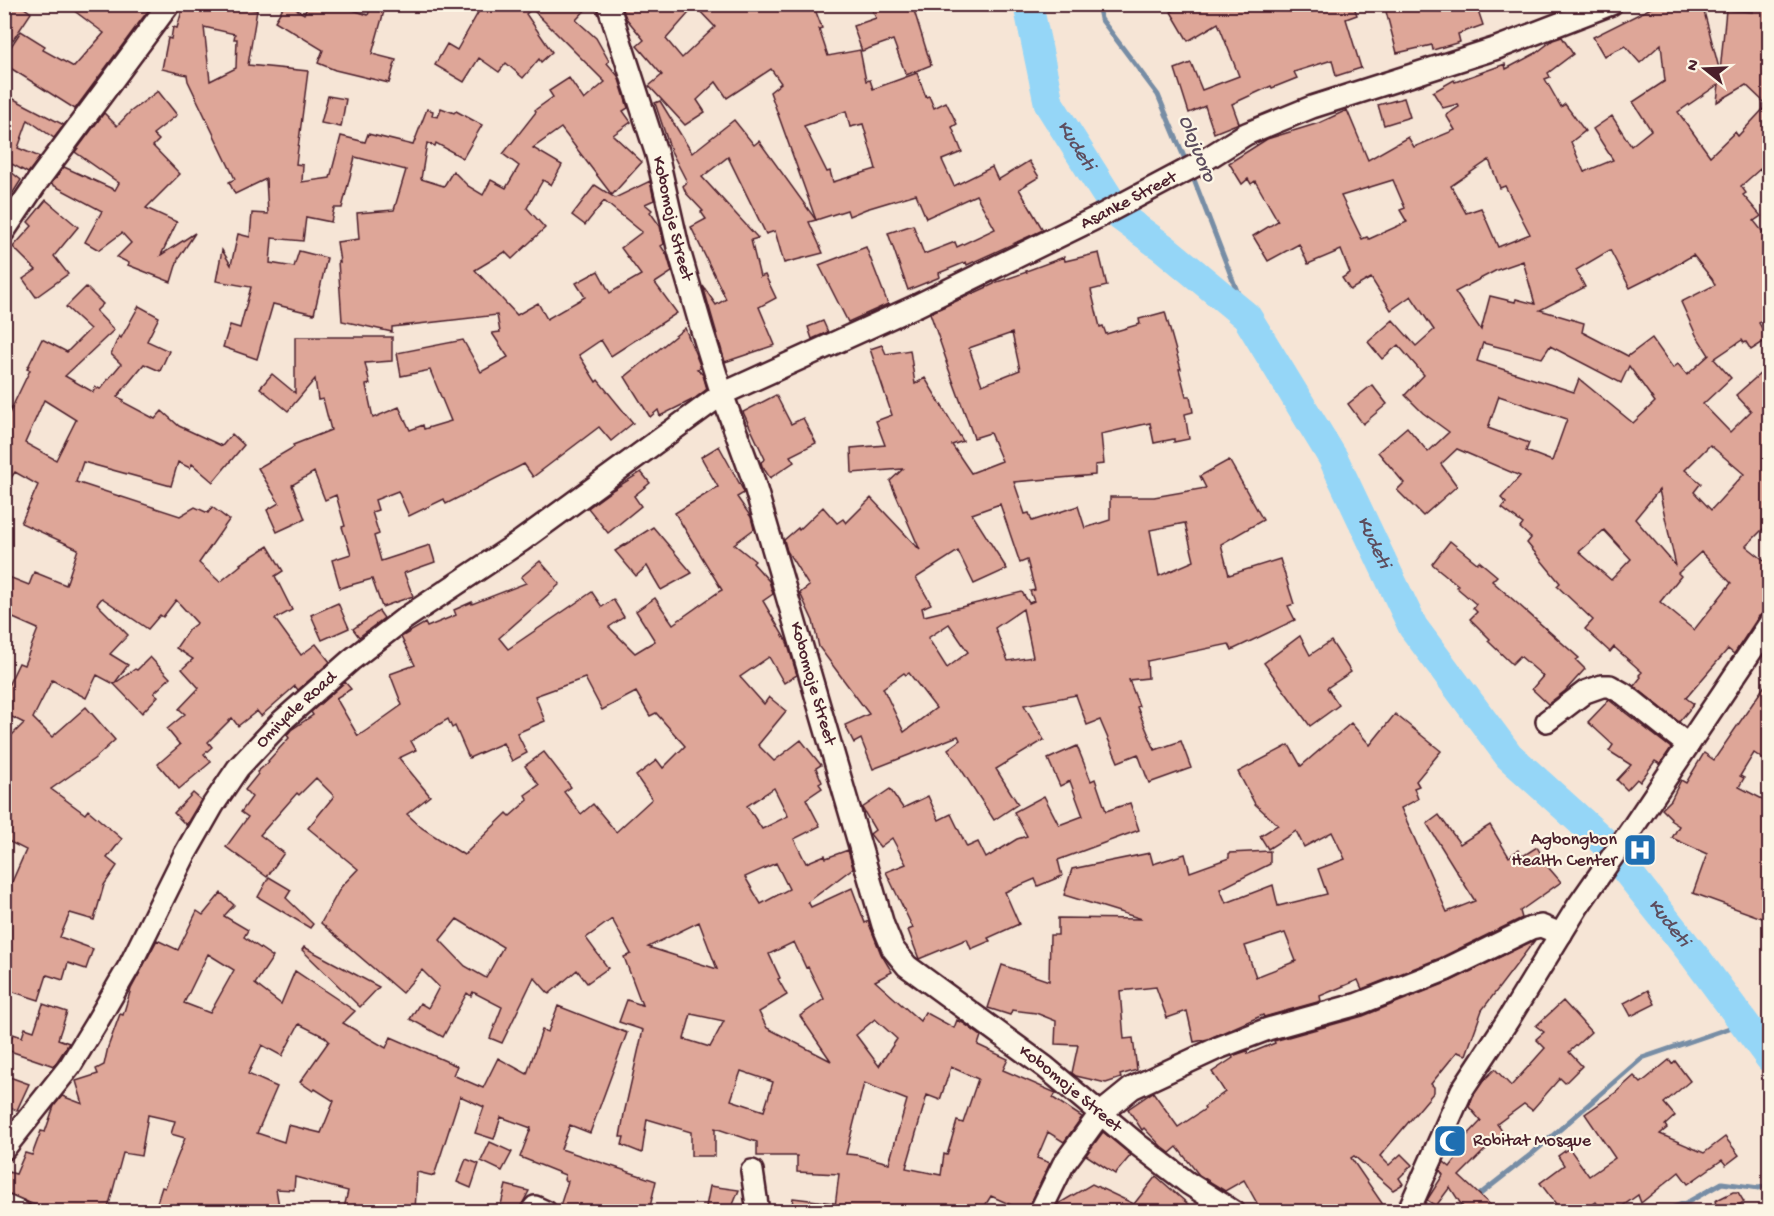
<svg xmlns="http://www.w3.org/2000/svg" width="1774" height="1216" font-family="'Gochi Hand',sans-serif">
<style>
.lines{fill:none;stroke-linecap:round;stroke-linejoin:round}
.stream{stroke:#778da5;stroke-width:5}
.river{stroke:#95d6f7;stroke-width:30}
.building{fill:#dea698;stroke:#4a1f2b;stroke-width:1.5;fill-rule:evenodd}
.minor-casing{stroke:#4a1f2b;stroke-width:26}
.minor{stroke:#fcf5e5;stroke-width:21}
.labels{text-anchor:middle;dominant-baseline:central;stroke-width:4.5;stroke-linejoin:round;paint-order:stroke}
.street-label{font-size:18px;fill:#4a1f2b;stroke:#fcf5e5}
.poi-label{font-size:18px;fill:#4a1f2b;stroke:#fcf5e5;text-anchor:end}
.water-label{font-size:20px;font-style:italic;fill:#5d4d5e;stroke:#fcf5e5}
</style>
<rect width="100%" height="100%" fill="#f6e5d6"/>
<filter id="ink" filterUnits="userSpaceOnUse"><feTurbulence type="fractalNoise" baseFrequency=".0167" numOctaves="2"/><feDisplacementMap in="SourceGraphic" scale="12" xChannelSelector="R" yChannelSelector="G"/><feConvolveMatrix kernelMatrix="1 2 1 2 8 2 1 2 1" color-interpolation-filters="sRGB"/></filter>
<g filter="url(#ink)">
<g class="lines">
<g class="stream">
<path d="M1098 4 1101 19 1158 95 1187 164"/>
<path d="M1191 172 1247 317"/>
<path d="M1474 1199 1534 1152 1642 1058 1744 1023"/>
<path d="M1659 1212 1688 1202 1722 1183 1759 1188 1770 1184"/>
</g>
<path class="river" id="s1" d="M1028 4 1049 104 1120 216 1165 249 1247 317 1333 458 1413 627 1509 756 1603 841 1696 958 1770 1058"/>
</g>
<g class="building">
<path d="M4 4H19L31 13 13 40 4 34Z"/>
<path d="M65 4H153L75 109 4 64V57L21 31 45 46 43 50 74 67 104 33Z"/>
<path d="M184 4H194L207 9 208 4H234L233 7 257 10 248 65 308 71 296 164 303 165 302 182 330 178 341 136 365 142 368 134 413 145 427 109 433 111 432 116 438 117 441 108 454 113 456 111 482 125 463 158 436 143 435 146 427 143 421 179 444 186 453 171 468 186 483 195 491 180 506 188 519 166 503 154 536 112 535 110 553 97 549 91 569 78 584 100 605 82 532 9 526 14 552 52 541 62 539 59 523 78 506 63 499 72 479 58 464 82 435 65 447 44 457 50 483 4H591L576 20 596 38 609 61 607 63 618 76 628 108 623 111 631 122 613 135 642 162 612 195 561 128 533 148 562 165 551 185 543 180 527 208 545 228 512 259 505 252 475 270 517 315 538 303 547 319 585 297 576 283 598 271 610 293 641 275 621 248 642 232 604 201 585 225 572 215 595 185 615 198 650 181 654 200 645 204 652 210 650 212 660 226 664 244 661 246 667 255 672 272 655 283 677 313 611 356 601 340 579 355 596 382 598 380 633 423 611 441 599 427 533 477 524 464 446 504 444 499 409 516 398 491 375 500 378 510 372 512 379 534 374 536 381 561 430 545 435 562 404 573 413 596 382 607 372 579 340 588 332 560 351 554 342 527 345 526 336 495 325 500 314 472 292 485 305 519 277 532 267 510 279 503 258 468 294 447 293 445 331 430 323 399 318 400 315 379 288 411 260 388 272 374 295 393V337H392V361L365 363 370 384 366 385 373 418 399 407 410 430 423 425 424 429 451 421 430 370 401 376 397 353 463 340 481 372 508 357 492 333 500 332 497 315 392 327V332L342 321 338 261 340 262 337 242 359 239 357 213 394 210 406 170 355 157 342 208H334L331 222 306 217 303 241 272 238 270 263 294 267 299 251 327 258 314 314 273 304 257 359 223 347 230 325 240 328 251 287 216 281 222 250 231 265 238 234 250 237 252 213 268 214 266 179 235 194 229 182 235 179 188 81 187 75 162 69 168 38 171 39 173 27 177 28ZM204 27 235 34 234 39H237L236 68 210 81Z"/>
<path d="M285 4H288L304 14 309 4H335L368 15 372 4H386L372 54 396 60 389 83 335 70 318 63 323 50 275 21Z"/>
<path d="M630 4H813L822 28 819 29 828 56 860 50 866 81 870 80 873 89 917 73 926 97 929 96 934 108 946 102 957 124 952 127 962 152 942 160 954 186 992 167 998 180 1029 161 1039 177 1019 189 1043 230 967 265 966 262 939 273 940 277 908 290 888 233 913 225 924 254 955 242 957 247 995 229 976 195 926 218 916 194 866 209 849 216 847 210 816 220 770 92 781 83 771 69 727 98 716 82 697 100 705 112 685 125 649 86 662 75 637 46 644 40 626 18 623 10ZM695 6 715 27 682 58 666 39ZM846 111 850 127 863 124 876 169 833 182 830 171 827 172 804 126Z"/>
<path d="M869 4H912L931 65 906 75 893 40 862 51 853 26 876 18Z"/>
<path d="M1185 4H1353L1357 15 1346 19 1361 68 1336 76 1332 60 1294 72 1297 78 1272 88 1271 86 1232 104 1239 123 1214 133 1205 106 1189 113 1175 69 1191 63 1202 90 1239 76 1218 23 1188 41 1171 12Z"/>
<path d="M1384 4H1436L1437 10 1463 4H1476L1483 25 1458 34 1460 42 1433 50 1432 45 1397 53Z"/>
<path d="M1659 4H1702L1720 72 1726 10 1753 12 1752 4H1770V180L1760 169 1741 186 1746 193 1743 195 1761 216 1754 221 1770 241V316L1759 323 1768 339 1751 350 1746 342 1744 343 1742 340 1714 359 1731 378 1703 404 1730 432 1751 411 1736 395 1770 365V522L1746 546 1770 565V609L1759 616 1734 654 1728 649 1686 698 1694 704 1679 722 1634 686 1641 677 1639 675 1642 672 1614 647 1610 652 1585 629 1593 620 1557 586 1560 583 1527 543 1531 538 1520 528 1523 524 1502 508 1506 503 1501 498 1520 476 1457 449 1441 464 1457 486 1423 516 1397 490 1404 483 1378 452 1407 427 1428 452 1449 432 1423 413 1405 395 1424 375 1398 345 1382 359 1368 342 1393 320 1416 346 1434 330 1411 296 1391 310 1371 278 1350 290 1342 278 1350 273 1341 250 1308 264 1299 244 1268 261 1253 236 1278 221 1255 181 1251 184 1248 179 1242 184 1229 163 1267 139 1319 123 1347 110 1368 160 1408 137 1414 147 1455 130 1446 115 1459 107 1458 104 1443 108 1433 92 1454 80 1455 82 1505 64 1506 69 1536 53 1553 40 1562 37 1573 54 1548 73 1550 77 1545 79 1561 107 1565 104 1585 131 1571 142 1584 172 1613 160 1593 129 1612 116 1631 146 1651 130 1633 102 1665 81 1661 44 1640 63 1625 46 1604 56 1593 37ZM1719 84 1717 102 1746 85 1767 105 1738 136 1735 132 1710 156 1678 112ZM1489 160 1500 188 1505 186 1530 234 1498 247 1481 208 1466 213 1451 186ZM1393 180 1405 208 1400 210 1407 222 1369 239 1367 237 1362 239 1341 196ZM1610 250 1630 288 1660 273 1661 274 1693 255 1712 279 1715 285 1681 302 1696 335 1709 355 1687 375 1678 364 1673 368 1652 338 1628 356 1582 332 1584 323 1540 310 1585 287 1576 270ZM1523 261 1535 304 1516 299 1515 302 1490 296 1481 330 1455 292 1497 270ZM1483 343 1542 358 1550 346 1621 383 1629 366 1655 402 1633 423 1579 379 1574 392 1477 361ZM1499 396 1567 419 1552 461 1526 451 1529 443 1488 428ZM1710 445 1744 474 1711 510 1694 492 1701 483 1685 470ZM1659 490 1676 566 1635 519ZM1604 530 1631 559 1611 580 1579 552ZM1701 552 1731 583 1694 630 1660 602 1681 576 1678 573Z"/>
<path d="M158 91 177 115 153 134 159 140 153 146 180 174 146 208 177 222 161 255 195 233 178 259 171 282 128 265 129 263 117 257 131 243 122 233 99 250 85 242 102 211 51 184 64 167 115 190 119 183 75 152 104 113 117 126 130 112Z"/>
<path d="M4 94 64 125 54 138 28 120 18 148 40 157 28 173 12 164 10 171 21 180 4 207Z"/>
<path d="M328 96 346 99 341 127 321 123Z"/>
<path d="M1404 98 1410 117 1384 125 1378 105Z"/>
<path d="M660 101 692 153 734 120 754 145 759 141 816 220 809 222 823 253 784 263 775 231 766 234 728 157 702 177 758 238 751 240 760 277 765 275 776 298 759 307 775 345 725 362 703 286 716 305 726 299 691 227 706 219 701 212 703 211 686 193 683 186 687 182 671 151 655 103Z"/>
<path d="M46 200 78 227 54 256 68 274 36 297 23 279 36 270 13 247 32 226 28 222Z"/>
<path d="M866 247 888 304 848 322 819 265Z"/>
<path d="M1099 253 1107 286 1091 290 1100 327 1103 326 1106 334 1140 324 1139 319 1165 312 1181 369H1179L1186 396H1190L1193 412 1185 414 1189 439 1174 442V439L1154 443 1150 423 1101 434 1104 464 1095 465V475L1014 482 1025 514 1029 513 1032 521 1078 506 1085 528 1110 520V497H1154L1206 488 1200 476 1229 460 1263 520 1221 544 1229 575 1280 559 1294 604 1288 606 1295 620 1232 650 1229 644 1147 661 1148 678 1129 680 1139 706 1137 707 1155 750 1181 741 1191 768 1149 783 1138 754 1118 762 1100 720 1087 725 1076 695 1024 705 1044 740 996 769 1018 804 994 820 948 749 960 740 958 736 873 769 861 739 854 743 845 725 869 714 819 647 813 621 800 593 809 586 787 551 784 540 798 528 799 530 823 507 837 523 843 519 846 523 871 498 920 550 890 481 903 469 852 473 851 448 885 445 876 421 892 415 870 349 882 345 886 354 910 350 915 384 925 378 963 441 952 445 971 473 1002 461 990 433 974 438 946 362H947L930 313 994 284V283L1027 272 1026 271 1064 257 1065 261ZM1012 333 1020 370 982 385 969 348ZM1000 504 1020 563 1027 560 1035 590 1030 591 1034 601 1029 603 1022 592 924 616 922 608 931 604 916 578 958 551 974 584 1007 569 972 514ZM1185 523 1194 561 1159 576 1150 530ZM1023 609 1033 657 1008 661 995 628ZM949 624 968 652 947 668 928 638ZM904 673 906 675 909 673 936 708 904 732 883 688Z"/>
<path d="M86 287 103 304 96 311 114 330 65 376 93 392 96 387 100 389 121 364 111 354 119 336 121 338 139 306 159 317 147 341 169 351 160 371 144 364 117 397 124 400 123 402 155 419 162 411 179 426 222 446 232 434 244 445 213 482 192 464 190 468 178 462 171 486 83 462 76 482 180 516 195 507 208 513 212 507 229 520 199 563 220 582 241 565 240 564 268 546 283 571 275 576 292 610 275 619 301 655 316 644 330 662 298 690 295 686 261 716 257 711 238 726 232 718 208 742 212 747 204 754 211 762 179 789 158 764 180 745 167 729 185 714 179 709 199 688 182 669 193 659 176 648 189 629 197 623 176 600 163 617 160 615 148 629 102 598 97 604 128 635 110 654 128 665 114 684 135 669 137 670 150 657 170 678 154 693 158 696 142 713 114 684 97 675 86 698 52 680 33 718 52 737 86 707 115 740 94 759 51 789 85 814 88 810 122 839 107 858 117 866 104 885 94 920 70 913 60 937 93 949 86 969 68 963 63 980 47 975 39 1000 4 989V900L26 850 4 839V743L24 723 4 713V694L19 663 24 665 38 629 4 614V575L29 585 34 572 66 585 78 549 21 523 38 485 15 472 4 488V424L30 370 27 369 42 339 67 352 90 329 66 307ZM44 400 76 420 56 460 25 443Z"/>
<path d="M823 321 828 332 812 339 808 327Z"/>
<path d="M685 328 701 368 697 369 703 375 707 389 694 399 660 416 658 410 650 417 625 377Z"/>
<path d="M1372 385 1387 404 1363 424 1348 404Z"/>
<path d="M776 395 791 424 803 418 816 443 790 456 794 462 770 478 762 466 761 462 765 459 743 412Z"/>
<path d="M719 446 743 490 744 493 737 497 751 517 754 529 734 544 755 561 753 563 769 581 773 594 763 601 787 642 797 675 784 683 769 657 740 677 764 704 769 697 786 711 758 745 774 761 801 740 821 765 816 768 822 782 819 784 822 788 806 799 820 826 794 839 806 863 825 855 826 858 848 850 853 868 808 902 811 907 852 888 865 923 868 921 870 926 881 954 892 972 875 981 920 1021 925 1012 954 1028 957 1020 963 1023 981 1036 978 1045 1008 1059 1003 1070 1056 1093 1053 1098 1082 1117 1064 1142 1048 1132 1037 1158 1050 1163 1027 1212 991 1196 981 1212H851L852 1209 835 1207 839 1174 797 1172V1156H757V1142L715 1128V1156H691V1132L647 1119 642 1153 622 1145 624 1137H620L624 1114 643 1030 619 1022 627 1000 642 1005 624 957 631 954 612 919 586 938 608 968 587 983 577 970 549 994 534 977 502 1043 490 1038 502 1007 473 992 471 996 467 993 443 1037 410 1019 420 1003 428 1008 439 987 422 970 402 993 321 923 341 887 358 869 308 828 334 796 316 778 299 795 297 793 260 835 284 853 267 877 226 847 248 817 241 812 252 797 245 790 258 774 257 772 269 762 268 761 289 738 287 735 291 730 313 715 311 712 345 682 351 689 336 698 358 736 367 730 402 705 390 674 415 665 401 637 425 623 427 627 456 615 454 610 472 602V604L526 583 521 577 540 561 560 584 499 638 508 649 592 592 602 607 613 599 624 617 609 627 635 653 655 641 636 611 655 598 673 624 720 591 722 590 675 513 718 487 701 457ZM585 678 602 710 636 692 650 716 656 713 685 746 663 768 657 760 636 776 652 799 616 832 593 804 581 814 564 792 571 787 544 752 525 766 539 785 525 795 528 800 510 816 507 813 464 855 422 828 407 814 430 796 399 758 416 750 411 741 448 719 452 728 455 726 469 758 503 743 512 761 527 753 517 733 545 721 535 696ZM774 788 788 816 762 829 747 806ZM776 863 789 889 761 904 745 877ZM457 919 503 947 486 978 465 966 440 940ZM699 922 717 969 648 947ZM794 942 806 968 808 967 824 999 800 1016 831 1061 767 1028 759 1012 787 995 778 979 780 978 769 954ZM691 1014 724 1021 710 1047 684 1039ZM875 1019 897 1039 879 1066 856 1035ZM951 1067 978 1079 963 1123 957 1121 947 1155 944 1154 941 1175 906 1168 927 1095 940 1100ZM741 1071 773 1082 764 1111 731 1100ZM864 1083 907 1100 889 1163 858 1155 846 1154Z"/>
<path d="M641 472 650 483 634 496 641 506 608 533 588 508 614 489Z"/>
<path d="M653 527 692 573 661 590 647 566 636 576 615 551Z"/>
<path d="M1450 541 1477 563 1479 561 1497 576 1492 581 1579 658 1576 660 1585 669 1565 691 1548 704 1532 689 1543 676 1520 656 1512 664 1488 641 1490 639 1470 619 1477 612 1473 608 1476 604 1456 587 1458 585 1432 564Z"/>
<path d="M338 603 349 628 322 640 311 615Z"/>
<path d="M379 611 384 618 359 637 353 629Z"/>
<path d="M1300 636 1310 655 1331 641 1351 672 1327 688 1339 705 1310 726 1264 663Z"/>
<path d="M1770 678V764L1754 753 1740 776 1744 778 1739 787 1770 803V921L1693 893 1707 854 1672 838 1679 826 1670 820 1671 818 1662 809 1671 800 1681 780 1686 783 1704 753 1714 760Z"/>
<path d="M1609 700 1671 748 1660 764 1655 761 1640 782 1637 779 1627 790 1617 780 1631 765 1609 751 1613 745 1588 722Z"/>
<path d="M1395 714 1441 751 1416 781 1419 786 1414 788 1418 799 1401 808 1447 912 1475 901 1427 824 1439 815 1460 844 1490 825 1509 857 1518 850 1523 856 1537 847 1548 867 1561 882 1520 911 1522 918 1440 958 1362 989 1358 980 1320 996 1321 1001 1264 1017 1263 1015 1208 1039 1194 1042 1187 1011 1167 1018 1156 987 1120 991 1124 1039 1133 1038 1137 1070 1120 1075 1121 1078 1106 1083 1076 1076 1072 1073 1078 1045 1055 1044 1056 1021 1036 1013 1012 1010 1010 1015 988 1008 1002 965 1049 981 1050 935H1058V918L1142 919 1064 895 1072 869 1150 853 1153 864 1185 854 1190 872 1229 858V853L1270 851V864L1220 889 1226 903 1273 885 1278 906 1327 894 1318 869 1345 859 1332 832 1304 847 1296 831 1268 849 1260 836 1278 825 1255 804 1238 772 1289 745 1301 766 1351 723 1370 745ZM1285 933 1296 961 1256 977 1245 946Z"/>
<path d="M1077 746 1091 781 1095 779 1106 811 1130 803 1139 830 1058 860 1062 876 1038 886 1035 879 1005 892 1019 924 988 938 990 941 971 949 967 939 919 959 908 930 913 928 886 872 906 864 892 838 880 847 870 834 875 830 862 808 890 789 903 808 928 796 939 820 951 814 967 847 978 842 986 858 1017 839 1027 836 1014 812 1044 796 1059 825 1083 816 1070 781 1060 786 1048 759Z"/>
<path d="M193 793 201 800 186 825 174 813Z"/>
<path d="M269 877 291 890 286 898 313 924 310 928 258 897Z"/>
<path d="M221 893 234 905 224 916 248 930 244 937 273 957 255 984 281 1004 295 971 355 1011 343 1023 386 1048 391 1037 457 1066 453 1075 483 1088 498 1058 527 1074 542 1030 548 1032 558 1006 627 1033 590 1133 570 1125 561 1149 656 1181 649 1211 631 1206 630 1212H614L600 1208 598 1212H576L560 1206 568 1181 564 1180 565 1175 520 1157 531 1128 501 1117 494 1139 475 1133 484 1107 460 1096 434 1176 417 1172 415 1212H343L348 1191 295 1177 294 1190 276 1189 280 1212H238L221 1208V1212H154L162 1187 165 1188 185 1138 171 1134 175 1121 148 1115 141 1156 123 1153 107 1212H53L4 1193V1183L8 1172 16 1174 25 1153 32 1155 41 1131 45 1132 54 1106 62 1096 83 1104 76 1081 98 1074 96 1069 104 1065 108 1047 120 1014 123 1015 131 989 157 940 178 950 197 911 203 915ZM208 954 234 970 210 1013 184 1003ZM299 1024 325 1037 329 1041 300 1082 313 1091 315 1089 334 1101 321 1133 288 1125 284 1142 257 1133 277 1087 248 1074 262 1045 282 1056Z"/>
<path d="M1535 940 1482 1010 1466 1055 1457 1052 1431 1084 1434 1087V1092L1380 1156 1389 1165 1401 1154 1412 1165 1399 1178 1403 1184 1393 1190 1354 1156 1351 1158 1388 1212H1262L1244 1180 1225 1191 1199 1175 1177 1147 1170 1153 1162 1147 1144 1128 1142 1130 1128 1109 1153 1092 1178 1127 1205 1109 1204 1107 1225 1092 1212 1072 1233 1058 1232 1056 1247 1051 1248 1054 1275 1043 1274 1041 1363 1016 1451 981Z"/>
<path d="M304 947 379 987 360 1007 302 950Z"/>
<path d="M1648 990 1655 1004 1631 1016 1624 1003Z"/>
<path d="M1563 1001 1591 1032 1569 1052 1582 1066 1565 1083 1560 1078 1532 1110 1524 1104 1497 1124 1505 1135 1486 1149 1459 1176 1498 1212H1466L1450 1187 1436 1206 1427 1200 1443 1175 1440 1170 1444 1162 1450 1167 1466 1146 1462 1141 1481 1121 1469 1107 1473 1096 1484 1080 1495 1069 1511 1086 1545 1048 1536 1039 1544 1032 1536 1026Z"/>
<path d="M43 1004 67 1012 58 1039 69 1043 54 1066 7 1050 13 1034 22 1037 25 1028 34 1031Z"/>
<path d="M1669 1060 1672 1064 1675 1061 1690 1081 1664 1103 1675 1116 1665 1125 1667 1128 1660 1134 1704 1153 1725 1137 1739 1155 1726 1165 1722 1160 1688 1184 1679 1172 1641 1203 1638 1195 1614 1212H1603L1596 1202 1581 1212H1562L1540 1183 1564 1165 1558 1156 1569 1148 1589 1176 1615 1158 1585 1114 1615 1093 1634 1076 1641 1083Z"/>
<path d="M4 1075 29 1084 17 1110 4 1105Z"/>
<path d="M1103 1132 1131 1155 1115 1174 1086 1155Z"/>
<path d="M490 1142 512 1152 502 1171 481 1161Z"/>
<path d="M466 1159 479 1164 471 1188 457 1182Z"/>
<path d="M1156 1176 1197 1212H1054L1058 1204 1092 1184 1134 1204Z"/>
<path d="M506 1185 529 1191 518 1212H499Z"/>
<path d="M710 1186 739 1190 730 1212H705Z"/>
<path d="M1733 1192H1738L1744 1202 1727 1212H1718L1715 1201Z"/>
<path d="M793 1198 834 1203 833 1212H791Z"/>
</g>
<g class="lines">
<defs>
<g id="minor">
<path id="s2" d="M608 4 657 155 678 247 702 330 722 394 752 476 883 925 893 949 907 966 1045 1067 1137 1144 1188 1183 1234 1212"/>
<path d="M4 231 37 182 169 4"/>
<path d="M1547 721 1585 692 1602 686H1610L1624 694 1688 745"/>
<path id="s3" d="M4 1149 70 1066 95 1025 130 965 185 854 213 805 238 768 282 721 351 660 404 619 521 541 722 394 916 306 1100 216 1200 163 1246 134 1312 107 1497 48 1611 4"/>
<path d="M752 1171 758 1212"/>
<path d="M4 1205 20 1212"/>
<path d="M531 1212 535 1207 546 1212"/>
<path d="M1040 1212 1063 1165 1079 1143 1100 1114 1132 1088 1218 1048 1268 1029 1358 1004 1445 970 1531 928 1541 926 1561 934"/>
<path d="M1408 1212 1462 1090 1508 1020 1578 906 1631 830 1770 623"/>
</g>
</defs>
<use href="#minor" class="minor-casing"/>
<use href="#minor" class="minor"/>
</g>
</g>
<defs>
<symbol id="hospital-square" viewBox="-11 -11 22 22"><rect x="-9" y="-9" width="18" height="18" rx="4" fill="#1f6fb2" stroke="#fcf5e5"/><path d="M-5-5h3v3.5h4V-5h3V5h-3V1.5h-4V5h-3Z" fill="#fff"/></symbol>
<symbol id="mosque-square" viewBox="-11 -11 22 22"><rect x="-9" y="-9" width="18" height="18" rx="4" fill="#1f6fb2" stroke="#fcf5e5"/><path d="M3.5-4.9A6 6 0 1 0 3.5 4.9A5 5 0 1 1 3.5-4.9Z" fill="#fff"/></symbol>
</defs>
<g fill-rule="evenodd">
<use href="#hospital-square" x="1621" y="831" width="38" height="38"/>
<use href="#mosque-square" x="1431" y="1122" width="38" height="38"/>
</g>
<g class="labels">
<g class="street-label">
<text stroke="none"><textPath href="#s3" startOffset="1512">Asanke Street</textPath></text>
<text stroke="none"><textPath href="#s2" startOffset="224">Kobomoje Street</textPath></text>
<text stroke="none"><textPath href="#s2" startOffset="710">Kobomoje Street</textPath></text>
<text stroke="none"><textPath href="#s3" startOffset="531">Omiyale Road</textPath></text>
<text stroke="none"><textPath href="#s2" startOffset="1214">Kobomoje Street</textPath></text>
</g>
<g class="poi-label">
<text x="1617" y="840">Agbongbon<tspan x="1617" dy="21">Health Center</tspan></text>
<text x="1473" y="1141" text-anchor="start">Robitat Mosque</text>
</g>
<g class="water-label">
<text stroke="none"><textPath href="#s1" startOffset="152">Kudeti</textPath></text>
<text transform="translate(1196 149) rotate(68)">Olojuoro</text>
<text stroke="none"><textPath href="#s1" startOffset="656">Kudeti</textPath></text>
<text stroke="none"><textPath href="#s1" startOffset="1142">Kudeti</textPath></text>
</g>
</g>
<rect width="1774" height="1216" fill="none" stroke="#fcf5e5" stroke-width="24"/>
<rect x="12" y="12" width="1750" height="1192" fill="none" stroke="#4a1f2b" stroke-width="2" filter="url(#ink)"/>
<g transform="translate(1705 69) rotate(288)" stroke="#fcf5e5" stroke-width="4.5" paint-order="stroke">
<path d="M0-4.5L10 22L0 15L-10 22Z" fill="#4a1f2b"/>
<text y="-9" font-size="16" font-weight="bold" text-anchor="middle" fill="#4a1f2b">N</text>
</g>
</svg>
